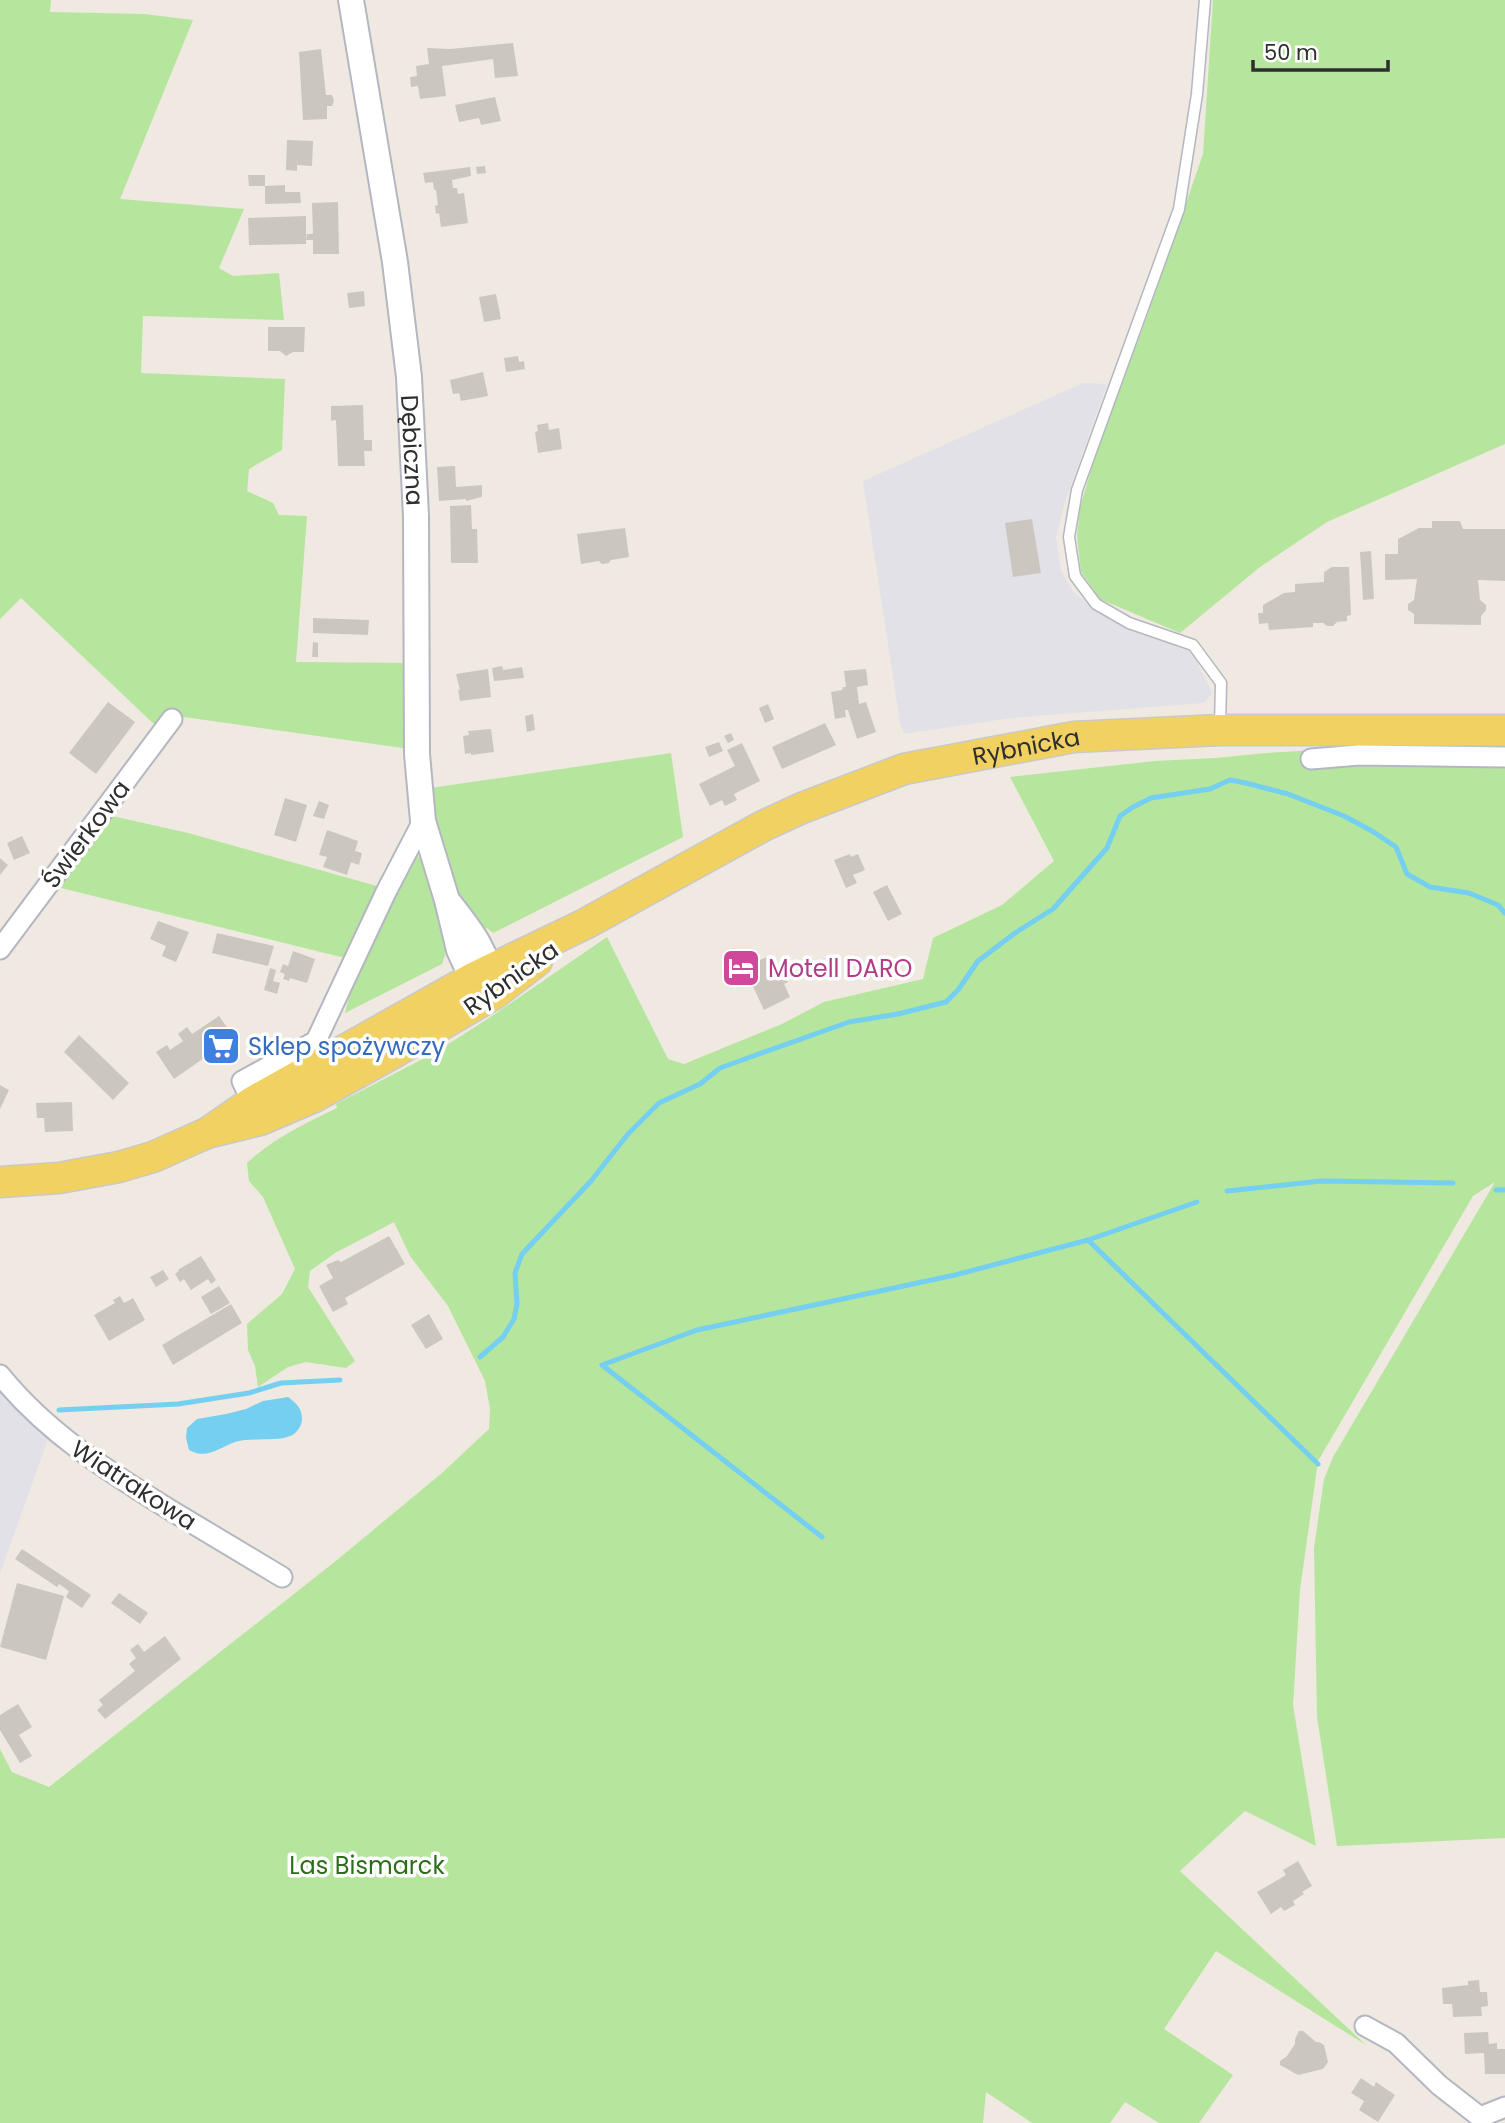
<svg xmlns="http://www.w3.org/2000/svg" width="1505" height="2123" font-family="Poppins,sans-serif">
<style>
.industrial{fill:#e3e1e8}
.green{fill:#b6e59e}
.water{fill:#75cff0}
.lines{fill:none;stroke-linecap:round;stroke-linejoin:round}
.stream{stroke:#75cff0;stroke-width:5}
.building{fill:#cbc7bf}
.service-casing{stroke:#b4b7c1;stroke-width:13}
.minor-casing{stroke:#b4b7c1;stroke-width:23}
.tertiary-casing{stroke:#b4b7c1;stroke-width:28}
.primary-casing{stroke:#c9c9c9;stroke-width:33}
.service{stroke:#fff;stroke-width:10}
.minor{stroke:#fff;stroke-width:19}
.tertiary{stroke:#fff;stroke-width:24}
.primary{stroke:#f2d163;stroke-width:30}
.labels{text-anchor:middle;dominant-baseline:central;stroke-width:7;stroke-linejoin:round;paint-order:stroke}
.street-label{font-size:24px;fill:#2e2e2e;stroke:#fff}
.hotel-label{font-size:24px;fill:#b23c85;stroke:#fff;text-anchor:start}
.shop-label{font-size:24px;fill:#366cbe;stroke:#fff;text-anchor:start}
.park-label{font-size:24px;fill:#2c6e1b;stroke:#fff}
</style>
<rect width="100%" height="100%" fill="#efe9e1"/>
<g class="industrial">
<path d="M1083 383 1107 384 1065 502 1056 537 1061 570 1074 593 1112 621 1193 653 1212 693 1204 703 1011 718 904 734 900 723 863 481Z"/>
<path d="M0 1390 48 1439 0 1574Z"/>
</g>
<g class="green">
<path d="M0 0H51L50 12 144 14 193 20 120 199 244 209 219 268 233 276 279 273 284 320 143 316 141 373 285 379 282 450 249 469 247 491 273 503 279 515 307 516 296 662 409 663 410 749 170 715 156 726 21 598 0 619Z"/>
<path d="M1213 0H1505V444L1327 522 1260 567 1180 633 1100 599 1081 572 1077 536 1080 508 1097 449 1145 322 1203 154Z"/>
<path d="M1421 744 1505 745V1838L1337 1846 1317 1717 1314 1548 1324 1479 1333 1457 1495 1182 1473 1196 1318 1461 1300 1590 1293 1705 1316 1846 1245 1811 1180 1871 1366 2045 1216 1951 1164 2029 1233 2075 1199 2123H1159L1125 2102 1110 2123H1032L986 2092 983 2123H0V1749L12 1772 49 1787 337 1560 442 1473 489 1429 490 1409 485 1381 448 1306 410 1256 394 1222 335 1253 310 1271 308 1287 355 1361 346 1368 306 1362 288 1367 258 1387 255 1366 248 1350 247 1324 282 1294 295 1269 263 1197 249 1181 247 1163C274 1138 304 1124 337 1108L336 1104 436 1052 489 1018 607 937 668 1059 684 1064 782 1024 824 1002 923 979 933 938 1002 905 1054 861 1010 777 1155 761 1216 758 1266 753Z"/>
<path d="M671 753 683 837 493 933 487 928 480 931 452 886 433 822 430 788Z"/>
<path d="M112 816 188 833 384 888 349 959 57 887Z"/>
<path d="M415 852 430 872 452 948 446 952 442 964 345 1013 357 964Z"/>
</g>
<path class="water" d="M288 1397C296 1403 302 1408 302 1419 302 1425 297 1434 290 1436 276 1442 252 1437 235 1442 218 1448 207 1460 189 1450L186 1438 187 1428 197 1419 226 1414 246 1409 263 1401Z"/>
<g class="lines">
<g class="stream">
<path d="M1496 1190H1505"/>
<path d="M1227 1191 1321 1181 1453 1183"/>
<path d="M1088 1240 1318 1464"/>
<path d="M480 1357 503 1337 514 1319 517 1304 515 1273 522 1254 591 1181 628 1134 659 1103 700 1084 720 1068 756 1055 849 1022 898 1014 946 1002 958 990 978 961 1015 933 1053 909 1107 848 1120 816 1133 807 1151 798 1210 789 1230 780 1246 783 1288 794 1344 816 1372 831 1396 847 1407 874 1430 887 1469 893 1498 905 1505 913"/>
<path d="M59 1410 178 1404 249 1393 281 1383 340 1380"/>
<path d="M822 1537 602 1365 697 1330 955 1275 1088 1240 1197 1202"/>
</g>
</g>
<g class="building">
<path d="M513 43 518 76 495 78 493 59 442 66 446 96 420 99 418 86 411 87 410 77 417 76 416 66 429 64 427 48 450 49Z"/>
<path d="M321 49 326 95H332L334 101 332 106H327V119L303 120 299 52Z"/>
<path d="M495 97 501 121 481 125 479 118 459 122 455 105Z"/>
<path d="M287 140 313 141 312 166 297 165V171L286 170Z"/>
<path d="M485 166 486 173 477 174 476 167Z"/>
<path d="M470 167 471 176 452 180 453 188H457L458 194 464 193 468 223 441 227 439 213 436 214 435 206 438 205 436 190H434L433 182 425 183 423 173Z"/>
<path d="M248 175H265V186H249Z"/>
<path d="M285 185V192H300L301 203 265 204V186Z"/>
<path d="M338 202 339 254H313V240H306L307 234H313L312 203Z"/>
<path d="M306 216V244L249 245 248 218Z"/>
<path d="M364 291 365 306 349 308 347 293Z"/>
<path d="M496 294 501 319 484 322 479 297Z"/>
<path d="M268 327H305L304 352H293L286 356 280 351H268Z"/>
<path d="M518 356 519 362 524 361 525 369 506 372 504 358Z"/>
<path d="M483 372 488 396 461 401 459 393 453 394 450 380Z"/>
<path d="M363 405 364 440H372V451H364L365 466H338L336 420 331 421V406Z"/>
<path d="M548 423 549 430 559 428 562 449 538 453 535 432 538 431 537 425Z"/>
<path d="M455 466 456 487 482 485V497L466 501V499L439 501 437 467Z"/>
<path d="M471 505 472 529H477L478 563H451L450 506Z"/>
<path d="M1032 519 1041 573 1013 577 1005 523Z"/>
<path d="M1432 521H1460L1463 529H1505V581L1478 580 1480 600 1486 605V610L1481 616V625L1414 624V614L1408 610V604L1414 600 1417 579 1385 580V554H1398V539L1419 528H1432Z"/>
<path d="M625 528 629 557 611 560 609 563 602 564 599 561 581 564 577 534Z"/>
<path d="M1371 551 1374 599 1363 600 1360 552Z"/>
<path d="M1332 567H1349L1351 615 1347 616V621L1337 622 1333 626H1327L1323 623H1313V627L1269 630 1268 623 1259 624 1258 613H1263V605L1284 593 1295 592V584L1324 582V572Z"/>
<path d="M313 618 369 620 368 635 313 633Z"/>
<path d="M313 642 318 643V657H312Z"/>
<path d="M502 666 503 670 522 667 524 678 494 681 492 668Z"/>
<path d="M488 669 491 697 460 701 458 690H460L456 674Z"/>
<path d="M866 669 868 685 857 687 859 704 866 702 876 732 857 739 848 710H845L846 717 835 719 831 692 842 690 843 687H846L844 671Z"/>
<path d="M108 702 135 722 96 774 69 753Z"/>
<path d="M768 704 774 719 765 723 759 708Z"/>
<path d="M533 714 535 730 527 732 525 716Z"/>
<path d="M825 723 836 745 782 769 772 747Z"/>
<path d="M491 729 494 752 471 755V753L465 754 463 736 469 735 468 731Z"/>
<path d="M731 733 734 740 728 743 724 736Z"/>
<path d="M719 742 723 751 709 757 705 747Z"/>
<path d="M742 743 760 781 734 794 737 800 725 806 722 800 710 806 699 784 735 766 727 750Z"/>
<path d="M285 798 307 805 296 842 274 835Z"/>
<path d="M319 801 329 805 324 819 313 816Z"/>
<path d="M327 830 358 841 355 851 362 853 359 865 351 862 347 875 323 867 327 857 319 855Z"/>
<path d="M22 836 30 853 14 860 7 843Z"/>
<path d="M850 854 851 857 858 854 865 870 853 875 857 883 846 888 834 860Z"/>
<path d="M0 858 8 865 0 875Z"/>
<path d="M887 885 902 914 888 921 873 892Z"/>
<path d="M158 921 189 932 176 962 162 956 166 946 150 939Z"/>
<path d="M217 933 274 946 268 966 212 953Z"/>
<path d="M734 948 738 955 749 950 755 962 767 957 774 971 781 968 788 982 784 984 790 997 764 1010 749 978 735 985 722 963 730 959 727 952Z"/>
<path d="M293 951 315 959 307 983 290 978 289 981 283 979 285 974 280 972 283 964 288 966Z"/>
<path d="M270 968 276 970 273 981 280 983 277 994 264 990Z"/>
<path d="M219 1016 234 1037 174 1079 156 1052 167 1045 170 1050 183 1041 178 1034 187 1027 192 1034Z"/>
<path d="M79 1035 129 1083 113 1100 64 1052Z"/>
<path d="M0 1085 9 1090 0 1109Z"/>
<path d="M72 1102 73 1131 45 1132 44 1118H37L36 1103Z"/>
<path d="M389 1236 405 1264 345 1298 348 1304 333 1312 319 1286 333 1278 326 1265 338 1260 341 1262Z"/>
<path d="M201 1256 216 1280 211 1284 208 1279 191 1290 184 1279 180 1282 175 1274 179 1271 178 1270Z"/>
<path d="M163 1270 169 1279 156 1287 150 1277Z"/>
<path d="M219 1286 230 1303 211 1314 201 1297Z"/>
<path d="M120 1296 124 1303 133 1298 145 1320 109 1341 94 1315 115 1303 113 1300Z"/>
<path d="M231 1304 242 1323 173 1365 162 1345Z"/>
<path d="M429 1314 443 1339 426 1349 411 1325Z"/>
<path d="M22 1549 91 1595 82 1608 66 1597 69 1591 59 1584 57 1587 15 1559Z"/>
<path d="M17 1583 64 1596 46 1660 0 1647Z"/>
<path d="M119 1593 148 1613 140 1624 111 1603Z"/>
<path d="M165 1636 181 1659 105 1719 97 1710 103 1705 99 1700 135 1671 129 1664 136 1658 130 1650 138 1644 144 1652Z"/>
<path d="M18 1704 32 1727 19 1735 32 1756 20 1763 0 1730V1715Z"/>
<path d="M1298 1861 1312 1886 1302 1892 1304 1894 1293 1901 1295 1905 1284 1911 1281 1907 1271 1914 1257 1892 1286 1875 1283 1870Z"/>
<path d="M1479 1980 1480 1992H1487L1488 2006 1481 2007 1482 2016 1453 2017 1452 2004H1443L1442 1988 1468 1985V1981Z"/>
<path d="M1299 2031H1303L1316 2042H1319L1324 2045 1328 2062 1323 2069 1298 2075 1280 2065V2061L1287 2056 1295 2044V2039Z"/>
<path d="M1488 2032 1489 2044 1497 2043V2049H1505V2074H1485L1484 2053 1465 2054 1464 2033Z"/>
<path d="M1361 2078 1374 2087 1376 2082 1395 2095 1378 2122 1359 2110 1364 2101 1351 2093Z"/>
</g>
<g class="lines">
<defs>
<path id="service" d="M1205 0 1197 94 1179 209 1077 490 1069 537 1075 576 1096 604 1129 623 1193 645 1221 683 1220 726"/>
<g id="minor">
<path d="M1311 759 1359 755 1505 757"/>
<path d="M0 949 172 719"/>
<path d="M257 1112 242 1081 316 1041 386 892 423 821"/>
<path d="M0 1375C46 1432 106 1470 167 1508 205 1531 243 1554 282 1577"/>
<path d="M1365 2026 1396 2043 1439 2085 1480 2117"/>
<path d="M1480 2117 1505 2107"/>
</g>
<g id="tertiary">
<path id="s1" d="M351 0 395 262 409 377 416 516 417 754 423 821 447 900 459 950 470 974 488 990"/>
<path d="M450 904C472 932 488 952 493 988"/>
</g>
<g id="primary">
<path id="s2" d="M207 1133 252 1102 473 978 585 924 763 826 802 808 904 769 1074 737 1220 730H1505"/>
<path d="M0 1182 59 1178 119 1167 153 1157 207 1133 260 1120 314 1097 395 1052 494 994 537 961"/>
</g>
</defs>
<use href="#service" class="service-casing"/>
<use href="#minor" class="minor-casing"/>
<use href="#tertiary" class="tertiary-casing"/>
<use href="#primary" class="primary-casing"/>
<use href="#service" class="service"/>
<use href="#minor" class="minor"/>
<use href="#tertiary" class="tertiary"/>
<use href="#primary" class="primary"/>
</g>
<defs>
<symbol id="hotel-square" viewBox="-11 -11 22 22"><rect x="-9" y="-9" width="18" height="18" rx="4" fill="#d1479c" stroke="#fff"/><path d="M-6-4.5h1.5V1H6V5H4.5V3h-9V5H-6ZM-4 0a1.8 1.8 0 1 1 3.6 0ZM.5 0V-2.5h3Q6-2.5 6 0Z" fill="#fff"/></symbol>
<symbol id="supermarket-square" viewBox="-11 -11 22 22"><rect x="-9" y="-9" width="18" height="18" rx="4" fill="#3f7fe0" stroke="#fff"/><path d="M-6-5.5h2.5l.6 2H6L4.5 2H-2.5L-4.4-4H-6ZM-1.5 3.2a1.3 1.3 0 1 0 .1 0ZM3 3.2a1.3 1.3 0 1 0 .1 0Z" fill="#fff"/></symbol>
</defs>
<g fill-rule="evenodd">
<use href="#hotel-square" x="719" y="946" width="44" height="44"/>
<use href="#supermarket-square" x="199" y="1024" width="44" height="44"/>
</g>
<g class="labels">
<g class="street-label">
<text stroke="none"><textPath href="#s1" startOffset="455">Dębiczna</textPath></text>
<text stroke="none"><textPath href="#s2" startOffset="912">Rybnicka</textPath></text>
<text transform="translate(86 834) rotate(-53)">Świerkowa</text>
<text transform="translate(511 978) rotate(-35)">Rybnicka</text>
<text transform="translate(134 1485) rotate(33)">Wiatrakowa</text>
</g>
<g class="hotel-label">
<text x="768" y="968">Motell DARO</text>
</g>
<g class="shop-label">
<text x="248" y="1046">Sklep spożywczy</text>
</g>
<g class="park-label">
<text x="367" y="1865">Las Bismarck</text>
</g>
</g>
<path d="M1253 60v10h135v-10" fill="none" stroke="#2e2e2e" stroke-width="3.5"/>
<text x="1264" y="60" font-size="21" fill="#2e2e2e" stroke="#ffffff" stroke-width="5" paint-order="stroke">50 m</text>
</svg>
